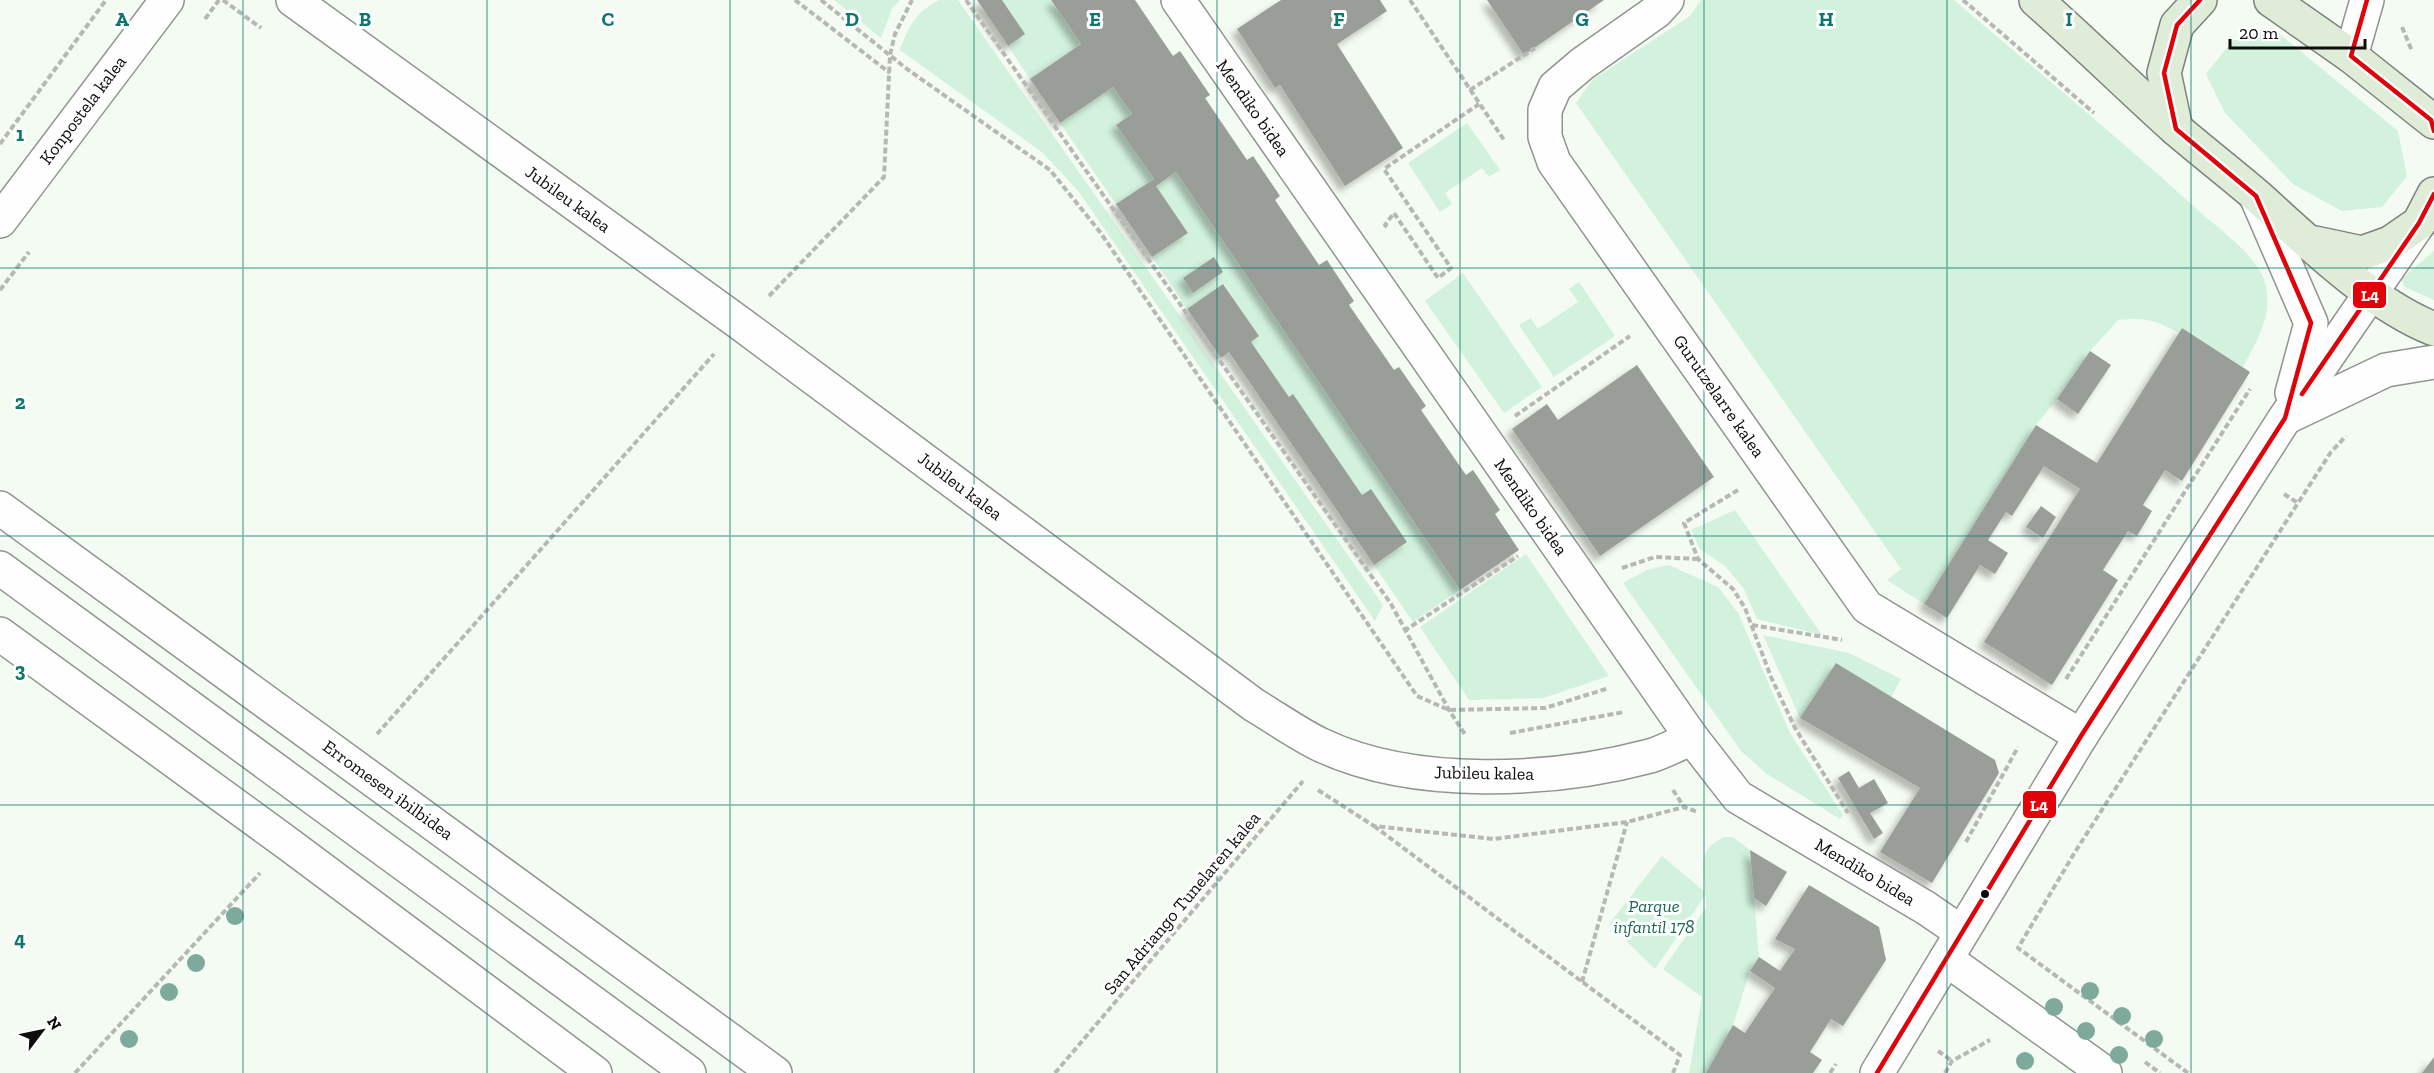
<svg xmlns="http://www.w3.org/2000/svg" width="2434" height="1073" font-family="'Zilla Slab',serif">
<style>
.green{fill:#d2f2dd}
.building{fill:#9a9e98;filter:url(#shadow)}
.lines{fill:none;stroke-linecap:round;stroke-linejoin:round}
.minor-casing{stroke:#919490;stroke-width:36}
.major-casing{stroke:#7e817d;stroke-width:36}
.path{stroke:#b7b8b6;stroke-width:4;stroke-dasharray:6 3;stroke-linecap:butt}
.minor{stroke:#fdfefd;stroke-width:33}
.major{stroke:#dfedd8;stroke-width:33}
.bus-1-casing{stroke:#fff;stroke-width:9}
.bus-1{stroke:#e00109;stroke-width:4.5}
.tree{fill:#7daa9a}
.grid{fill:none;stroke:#0f766e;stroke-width:1.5;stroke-opacity:0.55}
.bus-dot{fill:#0d0d0d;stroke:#fff;stroke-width:2}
.labels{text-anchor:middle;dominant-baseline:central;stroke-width:6;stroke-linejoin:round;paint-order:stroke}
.street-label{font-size:18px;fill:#0d0d0d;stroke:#fff}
.park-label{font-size:18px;font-style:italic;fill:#1b6852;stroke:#fff}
.grid-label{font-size:20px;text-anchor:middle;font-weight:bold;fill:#0f766e;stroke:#fff;stroke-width:6;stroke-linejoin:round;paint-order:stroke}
.line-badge{stroke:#fff;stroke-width:2}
.badge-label{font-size:16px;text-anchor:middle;font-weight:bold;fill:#fff}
</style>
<defs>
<filter id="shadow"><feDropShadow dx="-5.5" dy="5.5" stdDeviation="3" flood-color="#0004"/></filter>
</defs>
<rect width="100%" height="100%" fill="#f4fbf2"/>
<g class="green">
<path d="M834 0H900L892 9 881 38Z"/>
<path d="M940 0H958L1383 605 1375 621 1079 192 1043 153 900 50C909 26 916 11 940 0Z"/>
<path d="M1002 0H1051L1081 44 1030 79 1008 46 1024 34Z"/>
<path d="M1701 0H1954C2036 70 2120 139 2200 212 2219 229 2253 253 2263 277 2276 310 2258 339 2243 367L2182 328 2179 333C2156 320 2144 317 2118 320L2090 351 2057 399 2036 425 1924 604 1887 580 1901 569 1576 103 1592 80 1690 16Z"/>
<path d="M2272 28 2398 131 2407 176 2382 207 2342 211 2294 185 2225 113 2206 74 2233 40Z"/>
<path d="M1113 87 1132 114 1116 125 1154 179 1116 204 1060 123Z"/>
<path d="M1467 123 1500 170 1489 177 1482 168 1445 193 1452 204 1440 212 1408 163Z"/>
<path d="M1176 172 1460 590 1413 622 1374 565 1407 542 1371 489 1362 495 1293 395 1289 397 1251 342 1258 336 1224 284 1187 309 1152 257 1188 233 1156 186Z"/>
<path d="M2434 251V300L2405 287 2401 279Z"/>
<path d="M1463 273 1542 387 1504 413 1425 301Z"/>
<path d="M1579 282 1615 336 1554 377 1519 325 1531 318 1538 329 1578 302 1569 289Z"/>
<path d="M1735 510 1822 635 1757 619 1744 589 1725 566 1700 549 1691 530Z"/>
<path d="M1526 554 1609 676 1543 698 1469 700 1420 627Z"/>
<path d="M1669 565 1718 587 1738 613 1790 733 1843 815 1840 819 1767 774 1741 751 1623 583 1647 570Z"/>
<path d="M1763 635 1849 653 1901 679 1891 697 1836 663 1800 718Z"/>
<path d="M1724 837H1733L1750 850 1759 957 1750 971 1733 1025 1706 1073H1689L1702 997 1663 969 1706 908V894L1655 969 1609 924 1662 856 1705 892C1705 865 1695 852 1724 837Z"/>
</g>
<g class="building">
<path d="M977 0H1002L1025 34 1008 46Z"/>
<path d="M1051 0H1135L1173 56 1180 51 1210 95 1205 98 1247 160 1253 156 1280 196 1275 200 1319 265 1327 260 1354 301 1349 305 1394 370 1399 367 1426 406 1421 410 1466 475 1473 470 1500 510 1495 514 1519 550 1460 590 1176 172 1156 186 1188 233 1152 257 1116 204 1154 179 1116 125 1132 114 1113 87 1060 123 1030 79 1081 44Z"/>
<path d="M1281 0H1380L1387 11 1337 44 1403 148 1345 186 1280 85 1275 88 1237 29Z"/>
<path d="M1487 0H1604L1524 55Z"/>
<path d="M1214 257 1223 272 1193 293 1183 278Z"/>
<path d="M1223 284 1259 336 1251 342 1289 397 1293 394 1362 495 1371 489 1407 542 1374 565 1229 352 1221 358 1187 309Z"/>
<path d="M2182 328 2250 372 2182 481 2165 470 2143 505 2152 511 2137 536 2128 531 2103 570 2118 580 2052 685 1984 642 2080 489 2044 466 2012 516 2006 512 1988 540 2008 553 1995 574 1980 565 1947 618 1924 604 2036 425 2097 463Z"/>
<path d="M2090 351 2111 365 2078 414 2057 399Z"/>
<path d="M1637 365 1714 477 1600 556 1512 429 1547 404 1558 420Z"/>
<path d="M2041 506 2056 517 2043 538 2026 527Z"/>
<path d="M1836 663 1995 760 1999 773 1932 883 1880 852 1920 788 1800 718Z"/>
<path d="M1849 771 1859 788 1874 779 1888 803 1870 813 1883 833 1874 839 1838 778Z"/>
<path d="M1750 850 1787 872 1766 906 1754 898Z"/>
<path d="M1809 885 1879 927 1886 960 1843 1026 1831 1019 1810 1052 1822 1060 1813 1073H1706L1733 1025 1745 1033 1775 988 1750 971 1759 957 1780 971 1795 949 1775 939Z"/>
<path d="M2434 1057V1073H2422Z"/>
</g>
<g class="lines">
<defs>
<g id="minor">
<path d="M293 0 741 324 1254 705C1276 718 1298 734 1321 745 1414 789 1552 782 1650 756 1664 752 1678 744 1692 738"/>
<path d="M1178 0 1692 738 1738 797 1926 908 1961 932"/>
<path d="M1667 0 1657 11 1582 64 1555 87 1545 110V137L1554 162 1867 607 2081 736"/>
<path d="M2351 56 2367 0"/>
<path d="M2256 196 2311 323 2292 393"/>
<path d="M0 221 167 0"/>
<path d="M2287 417 2386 370 2434 362"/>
<path d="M0 508 775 1073"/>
<path d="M0 568 689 1073"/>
<path d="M0 634 287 843 595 1073"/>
<path d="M1946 959 2105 1073"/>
<path d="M1877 1073 2081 736 2285 418 2419 223"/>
</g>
<g id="major">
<path d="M2036 0C2084 42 2129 87 2176 129 2203 152 2230 173 2257 196 2307 241 2371 304 2434 329"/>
<path d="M2271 0 2351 56 2434 122"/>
<path d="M2176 129 2164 73 2177 25 2200 0"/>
<path d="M2315 243 2362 253 2390 243 2419 223 2434 194"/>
</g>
</defs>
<use href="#minor" class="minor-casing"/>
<use href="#major" class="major-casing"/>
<g class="path">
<path d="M223 0 261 28"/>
<path d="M795 0 890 73"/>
<path d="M821 0 907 69 1050 170 1100 232 1417 696 1449 710 1545 708 1609 688"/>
<path d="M966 0 1391 604 1449 710 1466 736"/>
<path d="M1410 0 1504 140"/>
<path d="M1963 0 2094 113"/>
<path d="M205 19 219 0"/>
<path d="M2402 27 2412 51"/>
<path d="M1470 90 1535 48"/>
<path d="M0 144 106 0"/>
<path d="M1387 227 1385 225 1394 213 1438 278 1451 268 1384 169 1479 104"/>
<path d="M0 290 29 252"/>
<path d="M769 296 884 177 890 55 895 34 912 0"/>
<path d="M1515 416 1630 336"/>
<path d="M1738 490 1684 523 1698 559 1733 589 1745 608 1771 677 1795 728 1848 813"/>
<path d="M2284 494 2298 503 2331 452 2346 436"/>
<path d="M1622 568 1655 557 1698 559"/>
<path d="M1752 625 1842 640"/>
<path d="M1404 631 1518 556"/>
<path d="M2066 679 2250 389"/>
<path d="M1510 733 1624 712"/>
<path d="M377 734 714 354"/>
<path d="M1318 790 1374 826 1493 839 1627 822 1684 807 1698 812"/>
<path d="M1673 790 1684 807"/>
<path d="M1374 826 1680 1055 1673 1073"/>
<path d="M1966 842 2018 747"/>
<path d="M1582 982 1627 822"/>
<path d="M1938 1051 1952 1061"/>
<path d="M2145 1062 2160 1073"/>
<path d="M75 1073 260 873"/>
<path d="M1055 1073 1303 781"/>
<path d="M1830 1073 1836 1064"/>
<path d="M1945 1073 1952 1061 1990 1040"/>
<path d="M2188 1073 2018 948 2075 852 2298 503"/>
</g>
<use href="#minor" class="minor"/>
<use href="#major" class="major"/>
<defs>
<g id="bus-1">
<path d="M2367 0 2351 56 2431 120 2434 131"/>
<path d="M2302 394 2419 223 2434 194"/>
<path d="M1877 1073 2081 736 2285 418 2311 323 2256 196 2176 129 2164 73 2177 25 2200 0"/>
</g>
</defs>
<use href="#bus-1" class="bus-1-casing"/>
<use href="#bus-1" class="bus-1"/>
</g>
<g class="tree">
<circle cx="235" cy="916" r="9"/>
<circle cx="196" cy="963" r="9"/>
<circle cx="2090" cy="991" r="9"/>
<circle cx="169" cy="992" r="9"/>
<circle cx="2054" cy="1007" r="9"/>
<circle cx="2122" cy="1016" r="9"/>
<circle cx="2086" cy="1031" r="9"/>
<circle cx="129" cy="1039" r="9"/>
<circle cx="2154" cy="1039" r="9"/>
<circle cx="2119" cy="1055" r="9"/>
<circle cx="2025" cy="1061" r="9"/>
</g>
<path class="grid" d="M243 0V1073M487 0V1073M730 0V1073M974 0V1073M1217 0V1073M1460 0V1073M1704 0V1073M1947 0V1073M2191 0V1073M0 268H2434M0 536H2434M0 805H2434"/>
<circle class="bus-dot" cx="1985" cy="894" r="5"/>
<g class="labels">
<g class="street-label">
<text transform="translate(1253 108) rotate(55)">Mendiko bidea</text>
<text transform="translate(83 110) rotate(-53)">Konpostela kalea</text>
<text transform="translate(568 199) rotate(36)">Jubileu kalea</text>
<text transform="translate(1719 396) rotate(55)">Gurutzelarre kalea</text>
<text transform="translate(960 486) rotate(37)">Jubileu kalea</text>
<text transform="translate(1531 507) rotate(55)">Mendiko bidea</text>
<text transform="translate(1484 773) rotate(1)">Jubileu kalea</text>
<text transform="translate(388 790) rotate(36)">Erromesen ibilbidea</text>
<text transform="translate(1865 872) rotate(31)">Mendiko bidea</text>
<text transform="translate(1182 903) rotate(-50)">San Adriango Tunelaren kalea</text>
</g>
<g class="park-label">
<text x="1654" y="906">Parque<tspan x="1654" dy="21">infantil 178</tspan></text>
</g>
</g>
<g class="grid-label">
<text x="122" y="26">A</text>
<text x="365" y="26">B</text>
<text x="608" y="26">C</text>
<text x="852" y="26">D</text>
<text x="1095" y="26">E</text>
<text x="1339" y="26">F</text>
<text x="1582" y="26">G</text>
<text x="1826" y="26">H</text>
<text x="2069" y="26">I</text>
<text x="20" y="141">1</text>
<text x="20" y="409">2</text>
<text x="20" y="677">3</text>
<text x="20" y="946">4</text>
</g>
<g class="line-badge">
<rect x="2352" y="281" width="35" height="28" rx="6" fill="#e00109"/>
<rect x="2022" y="790" width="35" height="29" rx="6" fill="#e00109"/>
</g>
<g class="badge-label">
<text x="2370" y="301">L4</text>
<text x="2039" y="811">L4</text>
</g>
<g transform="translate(42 1031) rotate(58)" stroke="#ffffff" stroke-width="4.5" paint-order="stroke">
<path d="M0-4.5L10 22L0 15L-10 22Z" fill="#0d0d0d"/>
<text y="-9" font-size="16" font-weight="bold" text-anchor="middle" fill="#0d0d0d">N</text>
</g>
<path d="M2230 39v9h135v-9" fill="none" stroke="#0d0d0d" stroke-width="3"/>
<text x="2239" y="39" font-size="18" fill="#0d0d0d" stroke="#ffffff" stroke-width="4.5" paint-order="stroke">20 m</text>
</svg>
